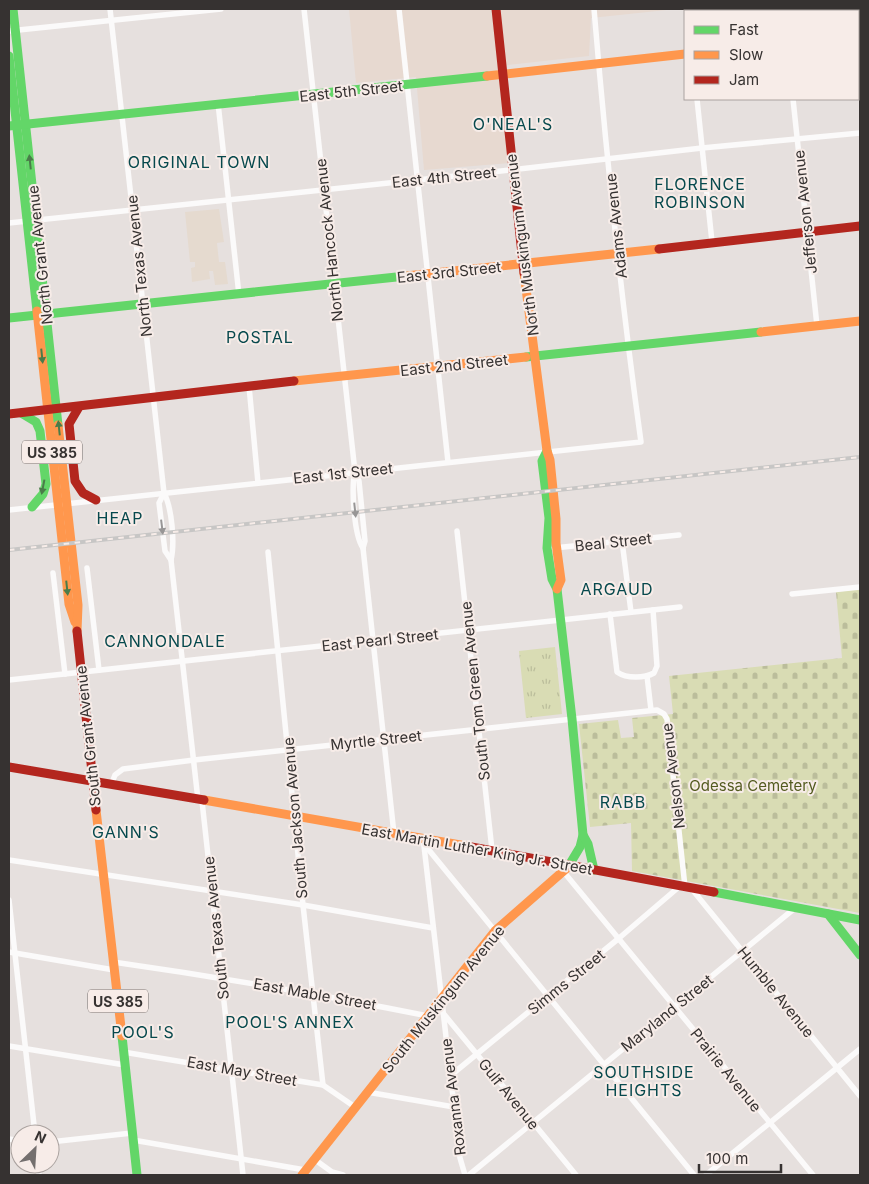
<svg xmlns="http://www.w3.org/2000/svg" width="869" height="1184" font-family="Inter,sans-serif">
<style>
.education{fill:#e5dacf}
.medical{fill:#e7d9d0}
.cemetery{fill:url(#cemetery-stones)}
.park{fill:url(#park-tufts)}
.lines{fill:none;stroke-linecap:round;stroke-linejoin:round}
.street{stroke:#fbfafa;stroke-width:5.5}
.fast{stroke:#63d668;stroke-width:9}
.slow{stroke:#ff974d;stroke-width:9}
.jam{stroke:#b3261e;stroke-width:9}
.rail-casing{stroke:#c7c6c5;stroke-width:4}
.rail{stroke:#f7ece8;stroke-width:2;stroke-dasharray:5.5;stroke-linecap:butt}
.oneway{fill:#4a7c4a}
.oneway2{fill:#989696}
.labels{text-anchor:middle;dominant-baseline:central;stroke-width:4;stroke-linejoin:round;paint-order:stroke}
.shield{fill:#f7ece8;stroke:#706a68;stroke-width:1}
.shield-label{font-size:14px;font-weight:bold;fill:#363231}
.street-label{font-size:15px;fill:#363231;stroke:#f7ece8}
.park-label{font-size:15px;fill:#535b1f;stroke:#f7ece8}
.neighbourhood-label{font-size:16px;letter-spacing:1px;fill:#07494d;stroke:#f7ece8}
</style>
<defs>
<pattern id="cemetery-stones" width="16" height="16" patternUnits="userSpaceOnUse" patternTransform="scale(1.25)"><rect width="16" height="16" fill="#d9dcb4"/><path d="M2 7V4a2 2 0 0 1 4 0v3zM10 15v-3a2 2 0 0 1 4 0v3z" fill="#bbbd9b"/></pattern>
<pattern id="park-tufts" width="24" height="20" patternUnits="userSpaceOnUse" patternTransform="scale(1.25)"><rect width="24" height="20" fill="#d9dcb4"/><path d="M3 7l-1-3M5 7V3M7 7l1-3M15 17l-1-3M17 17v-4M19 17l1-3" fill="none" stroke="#bbbd9b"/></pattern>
</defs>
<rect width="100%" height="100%" fill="#e6e0de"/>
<path class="education" d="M219 209 224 242 217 243 219 262H225L228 284 215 285 213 271H209L210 279 192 282 191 268 195 267V262H190L185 212Z"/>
<path class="medical" d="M349 9H676L591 18 589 56 500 66 510 163 424 170 416 77 356 83Z"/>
<path class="cemetery" d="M860 589V913L632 871 631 823 590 827 579 724 618 720 621 738 634 737 632 718 673 714 669 676 842 658 836 592Z"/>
<path class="park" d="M555 647 562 714 526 718 519 651Z"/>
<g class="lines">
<g class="street">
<path d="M110 9 164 493C172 508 175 543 171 560L198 800"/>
<path d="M304 9 355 472 359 481 365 541 363 548 394 834"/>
<path d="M399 9 448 462"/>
<path d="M687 9 688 11"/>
<path d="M784 9V11"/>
<path d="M9 31 221 9"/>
<path d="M697 99 712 242"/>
<path d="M793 99 817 326"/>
<path d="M218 103 239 295"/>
<path d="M9 223 483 173 702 148 860 133"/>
<path d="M249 386 258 483"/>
<path d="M355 472C351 487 354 536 363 548"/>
<path d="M164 493 159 503 165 551 171 560"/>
<path d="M9 510 641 442C621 298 606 153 594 9"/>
<path d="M457 531 492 850"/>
<path d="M622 541 631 612"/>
<path d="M554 548 679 535"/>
<path d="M268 552 303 905 323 1085"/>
<path d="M87 568 99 670"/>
<path d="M53 573 65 674"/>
<path d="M792 594 860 587"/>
<path d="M610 614 617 672C627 679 645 678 654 673L657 666 653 610"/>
<path d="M647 676 651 710"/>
<path d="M9 680 680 607"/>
<path d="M111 785 115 775 123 769 194 760 657 710 664 714 667 719 685 887"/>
<path d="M202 801 243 1175"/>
<path d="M424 844 694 1175"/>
<path d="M424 846 460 1158 465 1175"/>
<path d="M9 860 303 905 433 928"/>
<path d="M563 871 813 1175"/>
<path d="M691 888 860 1096"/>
<path d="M9 900 35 1134"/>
<path d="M9 952 114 970"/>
<path d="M113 962C219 977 323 995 428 1016"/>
<path d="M443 1013 576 1175"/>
<path d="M9 1046 125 1065"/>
<path d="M123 1052 323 1085 355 1107"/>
<path d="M450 1076 618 939 680 886"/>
<path d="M367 1092 454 1107"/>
<path d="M9 1139 20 1141"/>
<path d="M133 1140 305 1170"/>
<path d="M50 1142 132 1133"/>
<path d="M314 1159 332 1172 343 1175"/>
<path d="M38 1164 39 1175"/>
<path d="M469 1175 795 908"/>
<path d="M706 1175 860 1049"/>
</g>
<g class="fast">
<path d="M13 9 58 425"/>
<path d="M9 56 37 311"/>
<path d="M9 126 487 76"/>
<path d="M9 318 406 276"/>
<path d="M526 357 761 332"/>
<path d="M21 413 36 422 40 431 46 484 43 494 32 507"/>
<path d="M547 451 542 461 549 518 547 548 552 579 557 589 572 719 583 835 580 847 568 867"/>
<path d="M583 835 588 844 594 870"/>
<path d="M714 892 860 920"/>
<path d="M828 914 860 955"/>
<path d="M122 1036 137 1175"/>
</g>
<g class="slow">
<path d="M487 76 685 54"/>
<path d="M524 273 547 451 550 460 556 519V543L561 580 557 589"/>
<path d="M406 276 659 249"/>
<path d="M37 311 69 604 75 622"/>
<path d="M761 332 860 321"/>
<path d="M294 381 526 357"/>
<path d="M58 425 78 605 77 631"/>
<path d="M204 800 466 846"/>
<path d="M96 810 122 1036"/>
<path d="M302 1175 495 931 568 867"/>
</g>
<g class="jam">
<path d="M496 9 524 273"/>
<path d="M858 35H860"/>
<path d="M659 249 860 226"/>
<path d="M79 407 69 424 75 481 83 493 96 500"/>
<path d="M9 414 294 381"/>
<path d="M77 631 96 810"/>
<path d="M9 767 204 800"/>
<path d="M466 846 714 892"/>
</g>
<defs>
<path id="rail" d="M9 550 860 457"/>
</defs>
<use href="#rail" class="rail-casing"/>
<use href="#rail" class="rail"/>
</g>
<defs><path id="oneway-solid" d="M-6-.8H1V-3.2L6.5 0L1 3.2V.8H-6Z" transform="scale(1.25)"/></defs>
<g class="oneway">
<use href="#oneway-solid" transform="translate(30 162) rotate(-96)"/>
<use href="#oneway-solid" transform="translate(42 356) rotate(84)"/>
<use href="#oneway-solid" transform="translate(59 428) rotate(-96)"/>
<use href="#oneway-solid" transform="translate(43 487) rotate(101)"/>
<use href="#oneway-solid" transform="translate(67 588) rotate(84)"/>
</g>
<g class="oneway2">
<use href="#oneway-solid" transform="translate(355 510) rotate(84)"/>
<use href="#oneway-solid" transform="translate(162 527) rotate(83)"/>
</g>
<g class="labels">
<g class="shield">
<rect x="22" y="440.5" width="60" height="23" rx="4"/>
<rect x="88" y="989.5" width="60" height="23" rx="4"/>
</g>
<g class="shield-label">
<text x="52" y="452">US 385</text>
<text x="118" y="1001">US 385</text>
</g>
<g class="street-label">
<text transform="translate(351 91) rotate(-6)">East 5th Street</text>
<text transform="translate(444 177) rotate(-6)">East 4th Street</text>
<text transform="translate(805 212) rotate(-96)">Jefferson Avenue</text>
<text transform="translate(616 226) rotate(-96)">Adams Avenue</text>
<text transform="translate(329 240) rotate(-96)">North Hancock Avenue</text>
<text transform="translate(522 245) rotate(-97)">North Muskingum Avenue</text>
<text transform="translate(40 255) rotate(-96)">North Grant Avenue</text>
<text transform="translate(139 266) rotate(-96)">North Texas Avenue</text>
<text transform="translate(449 272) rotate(-6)">East 3rd Street</text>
<text transform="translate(454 365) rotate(-6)">East 2nd Street</text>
<text transform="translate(343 473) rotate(-6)">East 1st Street</text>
<text transform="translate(613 542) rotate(-6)">Beal Street</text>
<text transform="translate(380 640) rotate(-6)">East Pearl Street</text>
<text transform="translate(475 691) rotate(-96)">South Tom Green Avenue</text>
<text transform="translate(88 736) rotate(-96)">South Grant Avenue</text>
<text transform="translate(376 740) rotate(-6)">Myrtle Street</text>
<text transform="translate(673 776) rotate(-97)">Nelson Avenue</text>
<text transform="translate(295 818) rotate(-95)">South Jackson Avenue</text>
<text transform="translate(477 849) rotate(10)">East Martin Luther King Jr. Street</text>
<text transform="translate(216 928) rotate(-96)">South Texas Avenue</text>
<text transform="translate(566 982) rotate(-39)">Simms Street</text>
<text transform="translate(776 992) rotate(51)">Humble Avenue</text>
<text transform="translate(315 994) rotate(10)">East Mable Street</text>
<text transform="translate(443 999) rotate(-51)">South Muskingum Avenue</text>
<text transform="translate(667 1013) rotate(-39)">Maryland Street</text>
<text transform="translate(726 1070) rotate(51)">Prairie Avenue</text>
<text transform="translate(242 1071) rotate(10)">East May Street</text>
<text transform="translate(509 1094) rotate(51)">Gulf Avenue</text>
<text transform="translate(453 1097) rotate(-97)">Roxanna Avenue</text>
</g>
<g class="park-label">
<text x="753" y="785">Odessa Cemetery</text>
</g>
<g class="neighbourhood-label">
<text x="513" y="124">O'NEAL'S</text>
<text x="199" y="162">ORIGINAL TOWN</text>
<text x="700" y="184">FLORENCE<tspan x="700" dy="18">ROBINSON</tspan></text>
<text x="260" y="337">POSTAL</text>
<text x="120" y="518">HEAP</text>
<text x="617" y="589">ARGAUD</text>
<text x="165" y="641">CANNONDALE</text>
<text x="623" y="802">RABB</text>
<text x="126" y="832">GANN'S</text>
<text x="290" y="1022">POOL'S ANNEX</text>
<text x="143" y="1032">POOL'S</text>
<text x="644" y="1072">SOUTHSIDE<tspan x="644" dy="18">HEIGHTS</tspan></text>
</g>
</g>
<rect width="869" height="1184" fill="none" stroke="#363231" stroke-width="20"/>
<rect x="684" y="10" width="175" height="90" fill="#f7ece8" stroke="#aaa29f"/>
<rect x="694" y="26" width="25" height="8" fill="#63d668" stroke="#aaa29f"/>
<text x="729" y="35" font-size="15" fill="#363231">Fast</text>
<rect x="694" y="51" width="25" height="8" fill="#ff974d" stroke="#aaa29f"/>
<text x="729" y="60" font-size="15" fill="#363231">Slow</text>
<rect x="694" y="76" width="25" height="8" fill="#b3261e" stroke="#aaa29f"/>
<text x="729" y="85" font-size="15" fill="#363231">Jam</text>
<g transform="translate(35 1149) rotate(25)"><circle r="24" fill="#f7ece8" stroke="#aaa29f"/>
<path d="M0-4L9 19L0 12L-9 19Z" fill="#746f6e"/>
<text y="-8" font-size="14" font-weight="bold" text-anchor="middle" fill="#363231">N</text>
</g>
<path d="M699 1164v8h82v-8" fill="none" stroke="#363231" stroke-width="2.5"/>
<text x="706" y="1164" font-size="15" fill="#363231" stroke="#f7ece8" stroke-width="4" paint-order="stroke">100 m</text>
</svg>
